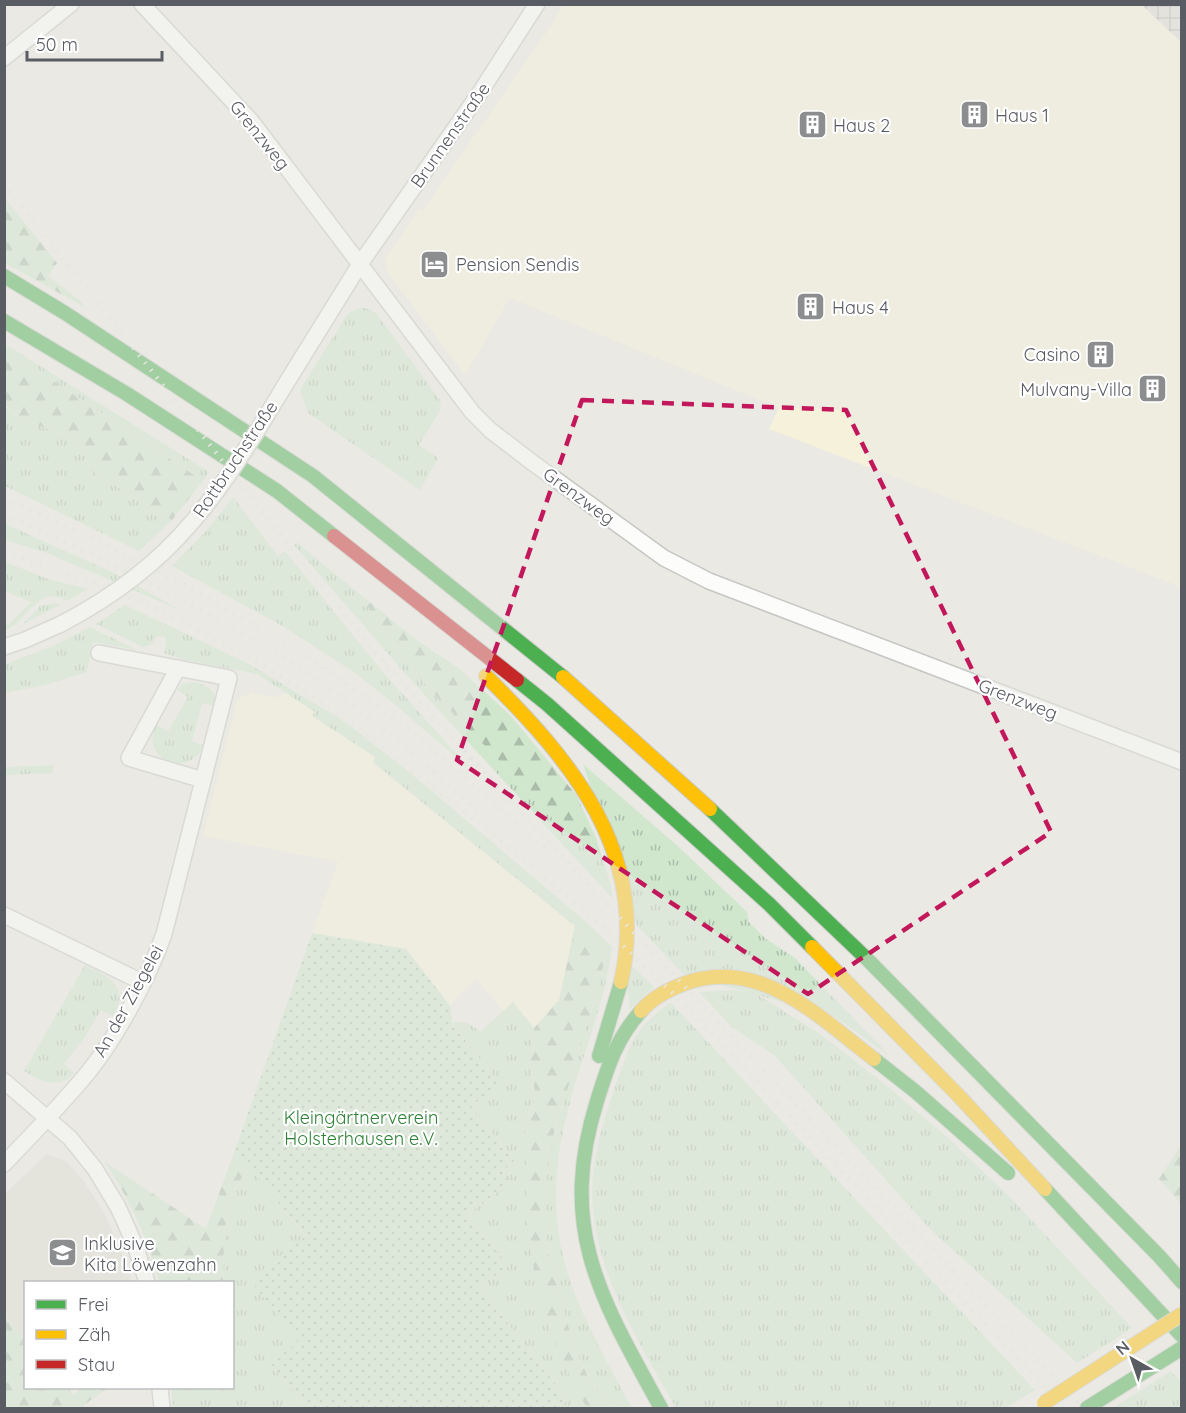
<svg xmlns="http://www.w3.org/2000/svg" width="1186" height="1413" font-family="Quicksand,sans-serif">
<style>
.commercial{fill:#f6f1da}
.industrial{fill:url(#industrial-grid)}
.education{fill:#dddbd3}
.grass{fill:url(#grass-tufts)}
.forest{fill:url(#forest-firs)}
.garden{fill:url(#garden-dots)}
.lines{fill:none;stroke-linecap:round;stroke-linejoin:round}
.street-casing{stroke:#c6c7c5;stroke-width:18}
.fast-casing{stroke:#c8c8c8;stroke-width:16}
.slow-casing{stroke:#c8c8c8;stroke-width:16}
.jam-casing{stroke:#c8c8c8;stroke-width:16}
.street{stroke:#fcfcfb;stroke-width:15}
.fast{stroke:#4caf50;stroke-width:14}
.slow{stroke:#ffc107;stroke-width:14}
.jam{stroke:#c62828;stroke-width:14}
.rail{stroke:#e2e2e1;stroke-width:4.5;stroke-dasharray:1.5 8;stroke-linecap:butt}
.street-bridge-casing{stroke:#c6c7c5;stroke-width:18;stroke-linecap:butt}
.slow-bridge-casing{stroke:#c8c8c8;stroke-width:16;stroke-linecap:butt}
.street-bridge{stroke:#fcfcfb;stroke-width:15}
.slow-bridge{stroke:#ffc107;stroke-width:14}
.marked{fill:none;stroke:#c2185b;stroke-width:4.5;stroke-dasharray:12 8;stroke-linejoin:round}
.labels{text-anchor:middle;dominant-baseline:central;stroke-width:4.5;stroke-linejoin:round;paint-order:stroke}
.poi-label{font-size:18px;fill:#595c62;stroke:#fff;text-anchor:start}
.street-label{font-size:18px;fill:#595c62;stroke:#fff}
.park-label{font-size:18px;fill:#308238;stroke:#fff}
</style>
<defs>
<pattern id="industrial-grid" width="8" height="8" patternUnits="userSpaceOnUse" patternTransform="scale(1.5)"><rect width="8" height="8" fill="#dbdad4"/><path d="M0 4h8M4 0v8" fill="none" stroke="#b5b4af"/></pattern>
<pattern id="grass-tufts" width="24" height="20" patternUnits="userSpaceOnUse" patternTransform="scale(1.5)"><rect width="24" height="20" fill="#d0e7ce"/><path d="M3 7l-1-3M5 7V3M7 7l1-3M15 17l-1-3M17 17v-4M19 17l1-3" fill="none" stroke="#acbeab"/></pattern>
<pattern id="forest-firs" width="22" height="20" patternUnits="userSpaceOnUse" patternTransform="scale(1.5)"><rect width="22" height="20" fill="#d0e7ce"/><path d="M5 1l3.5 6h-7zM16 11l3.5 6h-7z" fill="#acbeab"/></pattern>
<pattern id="garden-dots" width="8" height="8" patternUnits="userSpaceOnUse" patternTransform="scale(1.5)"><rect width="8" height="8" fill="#d0e7ce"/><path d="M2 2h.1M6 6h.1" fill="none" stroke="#acbeab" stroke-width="1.8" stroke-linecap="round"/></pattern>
</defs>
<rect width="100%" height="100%" fill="#eae9e3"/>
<g class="commercial">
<path d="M563 5H1142L1181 42V587L769 429 779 408 510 298 465 375 388 273 385 262 388 254 419 209 423 210 552 24Z"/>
<path d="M250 692 276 697 286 693 315 712 313 716 375 757 373 763 575 926 559 1000 534 1028 513 1003 503 1011 477 979 453 1001 451 1007 406 949 312 933 338 862 203 836 237 700 243 696 249 695Z"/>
</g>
<path class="industrial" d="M1142 5H1181V42Z"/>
<path class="education" d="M46 1155 53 1156 67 1162 85 1183 104 1213 118 1243 132 1282H26L25 1340 5 1316 4 1195Z"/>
<g class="grass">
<path d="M360 308H366L376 313 440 400 441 409 419 445 438 458 420 490 308 413 300 390 346 316 351 312Z"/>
<path d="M5 344 209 472 203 481 50 379 5 356Z"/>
<path d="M4 405 25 421 77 439 93 472 172 520 139 551 5 486Z"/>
<path d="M233 497 278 556 285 551 382 671 469 768 393 703 355 673 286 628 172 566 206 531Z"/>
<path d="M5 524 112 572 182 611 47 553 5 540Z"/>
<path d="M296 542 361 595 380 627 429 689 536 798 572 842 596 838 610 882 613 899 409 678 294 545Z"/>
<path d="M5 562 48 579 88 589 67 601C36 583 28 623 5 630V625L9 624 31 602 5 591Z"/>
<path d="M55 603 60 605 23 624 40 606Z"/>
<path d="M125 605 245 662 341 719 408 771 584 920 612 947C605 1003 583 1052 569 1106 535 1237 572 1297 632 1408H611L587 1375 573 1343 548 1253 546 1222 547 1174 554 1133 600 983 606 951 373 762 375 757 312 716 315 712 257 674 185 660 164 653 166 646 165 637 156 636 152 644 143 647 96 624Z"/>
<path d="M90 627 137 650 93 642 87 672 45 685 5 693V664L51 647Z"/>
<path d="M193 682C208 685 216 690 216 706L202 703 192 741 205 746C184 781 140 757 156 725L168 731 188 697 177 690 183 684Z"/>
<path d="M583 764 680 848 747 912 749 922 766 939 795 958 890 1056 835 1017 683 974 636 924Z"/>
<path d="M54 765 52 773 5 775V767Z"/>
<path d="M85 965C108 976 131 987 113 1016L101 1010 83 1040 64 1064 74 1073C58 1090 41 1082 24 1071Z"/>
<path d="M632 966 654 987 630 1009 627 987Z"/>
<path d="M735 990 755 993 820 1034 881 1081 948 1138 1012 1199 1132 1328 1077 1363 927 1226 774 1055 733 1028 699 992Z"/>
<path d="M513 1002 534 1028 530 1062 536 1098 530 1108 525 1123 545 1313 587 1408H557L568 1400 480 1288 508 1266 468 1215 510 1182 502 1171 514 1161 471 1106 499 1084 452 1023C464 1020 471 1024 480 1032Z"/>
<path d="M670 1003 673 1005 1035 1390 1006 1408H676C639 1342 594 1273 592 1195 592 1161 602 1124 613 1093 622 1068 629 1039 649 1020 655 1014 663 1008 670 1003Z"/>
<path d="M251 1168 306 1237 298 1342 271 1364 308 1408H173L171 1388H232V1282H223C225 1246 220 1194 251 1168Z"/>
<path d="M1171 1371 1181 1382V1408H1113Z"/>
</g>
<g class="forest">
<path d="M4 197 57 263 48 276 79 300 86 308 5 263Z"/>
<path d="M5 356 50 379 203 481 172 520 93 472 77 439 25 421 5 405Z"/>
<path d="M361 595 418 641 460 669 511 716 577 796 596 838 572 842 536 798 429 689 380 627Z"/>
<path d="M575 926 606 951 600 983 554 1133 547 1174 546 1222 548 1253 573 1343 587 1375 611 1408H587C564 1367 542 1318 534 1271 525 1223 527 1172 525 1123L530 1108 536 1098 530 1062 534 1028 559 1000Z"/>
<path d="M1181 1145V1204L1159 1179Z"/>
<path d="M235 1150 251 1168C220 1194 225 1246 223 1282H159C149 1239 129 1199 105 1162L206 1229Z"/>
<path d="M4 1316 25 1340 26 1388H68L74 1395 81 1388H108L84 1405 86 1408H5Z"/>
</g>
<path class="garden" d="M312 933 406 949 451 1007 452 1024 500 1084 471 1106 514 1161 502 1171 510 1182 468 1215 508 1266 480 1288 568 1400 557 1408H308L270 1363 298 1342 250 1280 306 1236 235 1150Z"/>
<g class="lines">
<defs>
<g id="street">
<path d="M142 4 252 122 472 412 490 430 533 463 664 558 709 581 1182 762"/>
<path d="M4 58 71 4"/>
<path d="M290 377 360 264 479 94 537 4"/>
<path d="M4 647 25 640 61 624"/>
<path d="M178 668 129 758 203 780"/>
<path d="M4 915 142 982"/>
<path d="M4 1081 70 1138 95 1169 118 1207 135 1245 147 1282"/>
<path d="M4 1164C30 1137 56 1110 80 1082 112 1046 148 980 164 934L229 678 99 653"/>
<path d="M160 1388 162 1408"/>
</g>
<g id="fast">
<path d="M4 276 65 313 313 476 563 677"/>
<path d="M4 321 127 394 277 491 334 536"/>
<path d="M517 680 547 704 769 904 812 947"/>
<path d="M710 809 868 960 1159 1256 1182 1282"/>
<path d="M641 1011C616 1039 608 1066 597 1101 557 1229 601 1299 661 1408"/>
<path d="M599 1056 621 982"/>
<path d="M874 1059 916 1092 1008 1173"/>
<path d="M1045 1189 1182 1336"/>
<path d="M1087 1408 1182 1348"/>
</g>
<g id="slow">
<path d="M486 676C571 760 650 853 621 982"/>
<path d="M563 677 710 809"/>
<path d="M812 947 958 1095 1045 1189"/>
<path d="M641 1011C654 996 673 987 692 981 765 960 821 1019 874 1059"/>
</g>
<path id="jam" d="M334 536 517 680"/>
</defs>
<use href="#street" class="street-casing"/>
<use href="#fast" class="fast-casing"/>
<use href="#slow" class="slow-casing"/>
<use href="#jam" class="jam-casing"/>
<use href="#street" class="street"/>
<use href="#fast" class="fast"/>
<use href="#slow" class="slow"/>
<use href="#jam" class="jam"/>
<g class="rail">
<path d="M4 183 290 547 385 664 566 861 1083 1408"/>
<path d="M4 498C126 551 243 613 352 688 421 736 483 792 545 849"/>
<path d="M4 514C123 568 241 624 346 701 394 735 438 775 482 815"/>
<path d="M4 552 92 582 166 613 263 665 339 714 512 849 610 933 681 1001 1065 1408"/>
</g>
<defs>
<path id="street-bridge" d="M61 624C111 598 157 564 193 521 231 477 260 426 290 377"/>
<path id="slow-bridge" d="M1044 1403 1182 1314"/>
</defs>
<use href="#street-bridge" class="street-bridge-casing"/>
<use href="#slow-bridge" class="slow-bridge-casing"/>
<use href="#street-bridge" class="street-bridge"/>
<use href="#slow-bridge" class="slow-bridge"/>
</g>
<path d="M0 0H1186V1413H0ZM582 400 846 410 1051 832 808 994 457 760Z" fill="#eae9e3" fill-opacity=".55" fill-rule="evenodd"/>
<path class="marked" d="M582 400 846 410 1051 832 808 994 457 760Z"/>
<defs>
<symbol id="building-square" viewBox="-11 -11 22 22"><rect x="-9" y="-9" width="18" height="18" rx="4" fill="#8c8d8f" stroke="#fff"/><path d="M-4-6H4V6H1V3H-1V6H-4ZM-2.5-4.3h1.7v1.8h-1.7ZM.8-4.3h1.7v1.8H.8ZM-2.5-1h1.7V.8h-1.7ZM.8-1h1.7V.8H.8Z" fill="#fff"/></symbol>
<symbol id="hotel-square" viewBox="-11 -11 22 22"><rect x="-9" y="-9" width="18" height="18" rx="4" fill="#8c8d8f" stroke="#fff"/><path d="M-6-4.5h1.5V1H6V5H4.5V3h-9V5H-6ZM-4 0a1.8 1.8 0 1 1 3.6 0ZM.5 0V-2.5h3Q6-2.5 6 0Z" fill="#fff"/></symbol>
<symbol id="school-square" viewBox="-11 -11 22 22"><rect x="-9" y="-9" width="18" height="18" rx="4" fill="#8c8d8f" stroke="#fff"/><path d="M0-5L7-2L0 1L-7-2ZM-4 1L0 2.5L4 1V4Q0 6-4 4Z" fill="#fff"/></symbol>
</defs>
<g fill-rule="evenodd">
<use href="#building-square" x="958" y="98" width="33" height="33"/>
<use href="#building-square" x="796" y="108" width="33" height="33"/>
<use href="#hotel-square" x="418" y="248" width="33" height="33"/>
<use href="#building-square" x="794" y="290" width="33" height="33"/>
<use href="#building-square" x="1084" y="338" width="33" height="33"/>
<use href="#building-square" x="1136" y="372" width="33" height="33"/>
<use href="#school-square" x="46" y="1236" width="33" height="33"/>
</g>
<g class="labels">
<g class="poi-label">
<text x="995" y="115">Haus 1</text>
<text x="833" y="125">Haus 2</text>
<text x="456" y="264">Pension Sendis</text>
<text x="832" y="307">Haus 4</text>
<text x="1080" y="354" text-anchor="end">Casino</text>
<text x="1132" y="389" text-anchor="end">Mulvany-Villa</text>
<text x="84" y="1243">Inklusive<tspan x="84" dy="21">Kita Löwenzahn</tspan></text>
</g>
<g class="street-label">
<text transform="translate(260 135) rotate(51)">Grenzweg</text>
<text transform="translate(450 135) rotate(-55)">Brunnenstraße</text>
<text transform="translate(235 459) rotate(-56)">Rottbruchstraße</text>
<text transform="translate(579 496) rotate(36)">Grenzweg</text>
<text transform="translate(1018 699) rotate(21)">Grenzweg</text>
<text transform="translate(128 1001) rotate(-61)">An der Ziegelei</text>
</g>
<g class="park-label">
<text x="361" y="1117">Kleingärtnerverein<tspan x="361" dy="21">Holsterhausen e.V.</tspan></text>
</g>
</g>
<rect width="1186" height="1413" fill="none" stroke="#595c62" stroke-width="12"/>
<rect x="24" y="1281" width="210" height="108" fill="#ffffff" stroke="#bdbec0" stroke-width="1.5"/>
<rect x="36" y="1300" width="30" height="9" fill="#4caf50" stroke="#bdbec0" stroke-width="1.5"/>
<text x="78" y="1311" font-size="18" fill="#595c62">Frei</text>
<rect x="36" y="1330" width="30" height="9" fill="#ffc107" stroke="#bdbec0" stroke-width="1.5"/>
<text x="78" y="1341" font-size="18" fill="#595c62">Zäh</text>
<rect x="36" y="1360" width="30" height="9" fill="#c62828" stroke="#bdbec0" stroke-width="1.5"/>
<text x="78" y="1371" font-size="18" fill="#595c62">Stau</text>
<g transform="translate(1132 1359) rotate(320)" stroke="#ffffff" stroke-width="4.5" paint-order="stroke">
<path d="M0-4.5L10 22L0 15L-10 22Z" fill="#595c62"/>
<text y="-9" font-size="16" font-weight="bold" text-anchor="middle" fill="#595c62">N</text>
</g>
<path d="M27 51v9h135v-9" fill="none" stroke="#595c62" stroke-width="3"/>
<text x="36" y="51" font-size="18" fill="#595c62" stroke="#ffffff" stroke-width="4.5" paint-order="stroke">50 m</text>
</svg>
